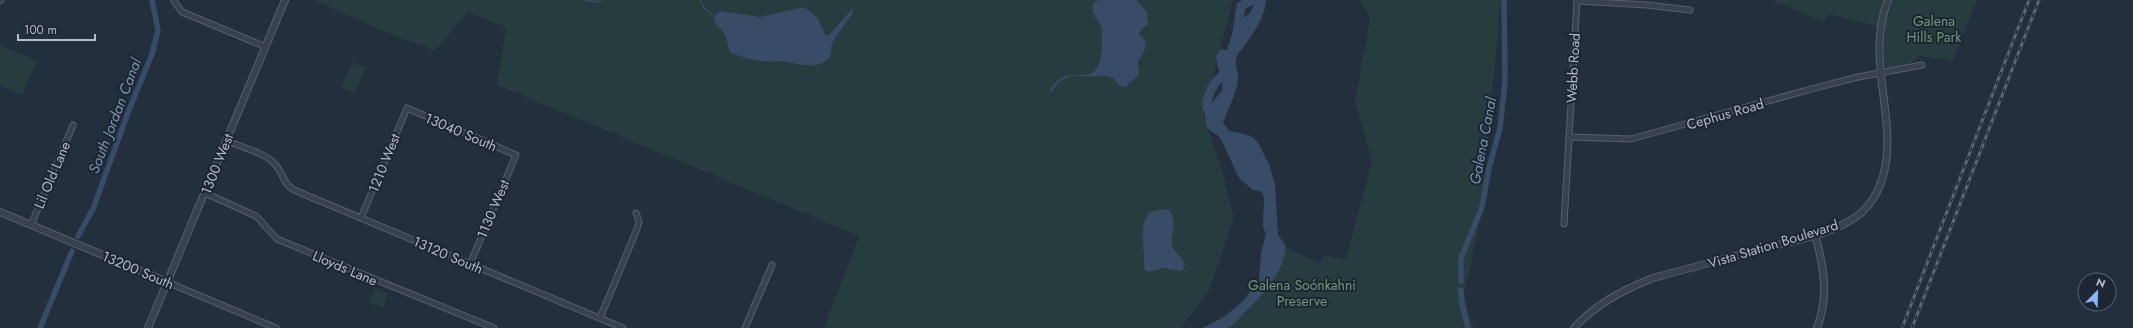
<svg xmlns="http://www.w3.org/2000/svg" width="2133" height="328" font-family="Jost,sans-serif">
<style>
.green{fill:#263c3f}
.water{fill:#394c67}
.lines{fill:none;stroke-linecap:round;stroke-linejoin:round}
.stream{stroke:#394c67;stroke-width:1.5}
.canal{stroke:#394c67;stroke-width:5.5}
.river{stroke:#394c67;stroke-width:9}
.minor-casing{stroke:#565f6c;stroke-width:7}
.tertiary-casing{stroke:#565f6c;stroke-width:8}
.minor{stroke:#38414e;stroke-width:5}
.tertiary{stroke:#38414e;stroke-width:6}
.rail-casing{stroke:#5a6575;stroke-width:3}
.rail{stroke:#1d2633;stroke-width:1.5;stroke-dasharray:4.5;stroke-linecap:butt}
.labels{text-anchor:middle;dominant-baseline:central;stroke-width:4;stroke-linejoin:round;paint-order:stroke}
.park-label{font-size:14px;fill:#6b9a76;stroke:#1d2633}
.street-label{font-size:14px;fill:#b4bcc9;stroke:#1d2633}
.water-label{font-size:15px;font-style:italic;fill:#7c92b1;stroke:#1d2633}
</style>
<rect width="100%" height="100%" fill="#242f3e"/>
<g class="green">
<path d="M314 0H1233L1203 113 1224 177 1234 218 1209 290 1181 328H824L859 236 497 85 506 27 468 12 435 51 380 30Z"/>
<path d="M1360 0H1501L1479 226 1464 294 1472 326 1477 328H1219L1257 295 1284 247 1320 263 1324 256 1346 259 1372 161 1355 102 1370 18Z"/>
<path d="M1772 0H1977L1953 61 1919 56 1911 63 1888 68 1883 62 1885 28 1829 14 1824 22Z"/>
<path d="M0 45 37 61 22 95 0 86Z"/>
<path d="M353 62 366 68 354 93 341 87Z"/>
<path d="M375 288 388 294 383 308 369 303Z"/>
</g>
<g class="water">
<path d="M1099 0H1136L1147 12 1148 24 1141 30 1139 34 1146 42 1144 52 1138 61 1139 75 1125 87 1120 86 1113 78 1106 76H1071L1061 80 1050 92V89C1067 69 1068 78 1090 74 1106 67 1100 41 1102 28 1098 19 1089 12 1094 2Z"/>
<path d="M1256 0H1266C1265 17 1254 33 1244 46 1242 49 1238 53 1237 56 1234 62 1237 68 1238 74 1239 90 1228 108 1223 123L1233 136 1249 142 1268 161 1275 184 1278 235 1286 246C1283 275 1262 296 1242 315 1238 319 1234 326 1228 328 1222 328 1211 328 1203 328L1222 318 1235 308 1244 300 1259 279 1261 253 1266 234 1263 227 1264 198 1262 192 1253 190 1239 178 1220 137 1207 128 1205 119 1209 106 1222 91 1223 75 1218 69 1216 56 1221 49 1227 50 1235 24 1250 13Z"/>
<path d="M804 7 818 18 825 35 828 36 853 8 852 14 832 43 830 58C814 71 801 64 783 61 777 61 771 62 764 61 754 61 741 57 731 53 727 48 728 41 725 35 721 27 713 25 714 16L720 11 760 17Z"/>
<path d="M1165 209 1170 211C1178 222 1170 233 1172 245 1174 254 1185 258 1185 266L1181 271 1164 268 1148 272 1144 269C1146 251 1137 227 1150 212Z"/>
</g>
<g class="lines">
<g class="stream">
<path d="M585 0 597 2 601 0"/>
<path d="M700 0 704 8 714 16"/>
</g>
<g class="canal">
<path d="M78 236 93 209 129 110 152 54 158 30 152 0"/>
<path d="M1461 281V258L1482 207 1489 168 1500 128 1505 82 1504 0"/>
<path d="M1461 290 1462 304 1468 328"/>
<path d="M40 328 72 251"/>
</g>
<g class="river">
<path d="M1237 33 1241 6 1252 0"/>
<path d="M1211 120C1210 115 1207 109 1207 104 1208 89 1219 75 1232 70"/>
<path d="M1222 134C1247 141 1250 132 1262 161"/>
</g>
<defs>
<g id="minor">
<path d="M0 1 1 0"/>
<path d="M174 1 182 12 266 47"/>
<path d="M1577 1 1647 5 1690 10"/>
<path d="M1569 137 1631 139 1815 88 1858 77 1922 65"/>
<path d="M227 141C241 147 263 152 274 163 283 172 282 183 294 190L623 328"/>
<path d="M205 193 256 216 277 239 284 242 494 328"/>
<path d="M361 218 407 108 516 155 470 264"/>
<path d="M1564 224 1577 0"/>
<path d="M31 225 73 125"/>
<path d="M167 282 276 328"/>
<path d="M600 318 637 229 639 221 636 213"/>
<path d="M745 328 772 265"/>
</g>
<g id="tertiary">
<path d="M0 212 167 282"/>
<path d="M1815 235C1824 266 1829 297 1817 328"/>
<path d="M148 328 285 0"/>
<path d="M1574 328C1596 304 1623 290 1653 278 1690 268 1728 258 1765 248 1796 240 1836 234 1861 213 1885 191 1889 159 1887 129 1884 85 1871 43 1888 0"/>
</g>
</defs>
<use href="#minor" class="minor-casing"/>
<use href="#tertiary" class="tertiary-casing"/>
<use href="#minor" class="minor"/>
<use href="#tertiary" class="tertiary"/>
<defs>
<g id="rail">
<path d="M1902 328 2029 0"/>
<path d="M1912 328 2039 0"/>
</g>
</defs>
<use href="#rail" class="rail-casing"/>
<use href="#rail" class="rail"/>
</g>
<g class="labels">
<g class="park-label">
<text x="1934" y="21">Galena<tspan x="1934" dy="16">Hills Park</tspan></text>
<text x="1302" y="285">Galena Soónkahni<tspan x="1302" dy="16">Preserve</tspan></text>
</g>
<g class="street-label">
<text transform="translate(1573 68) rotate(-87)">Webb Road</text>
<text transform="translate(1725 114) rotate(-16)">Cephus Road</text>
<text transform="translate(461 132) rotate(23)">13040 South</text>
<text transform="translate(384 163) rotate(-68)">1210 West</text>
<text transform="translate(217 164) rotate(-68)">1300 West</text>
<text transform="translate(52 175) rotate(-67)">Lil Old Lane</text>
<text transform="translate(493 209) rotate(-67)">1130 West</text>
<text transform="translate(1773 244) rotate(-17)">Vista Station Boulevard</text>
<text transform="translate(448 255) rotate(23)">13120 South</text>
<text transform="translate(345 268) rotate(23)">Lloyds Lane</text>
<text transform="translate(138 270) rotate(23)">13200 South</text>
</g>
<g class="water-label">
<text transform="translate(115 116) rotate(-69)">South Jordan Canal</text>
<text transform="translate(1483 141) rotate(-79)">Galena Canal</text>
</g>
</g>
<g transform="translate(2097 292) rotate(23)"><circle r="19" fill="#1d2633" stroke="#59626f"/>
<path d="M0-3L7 15L0 10L-7 15Z" fill="#8ab4f8"/>
<text y="-6" font-size="11" font-weight="bold" text-anchor="middle" fill="#b4bcc9">N</text>
</g>
<path d="M18 34v6h77v-6" fill="none" stroke="#b4bcc9" stroke-width="2"/>
<text x="24" y="34" font-size="12" fill="#b4bcc9" stroke="#1d2633" stroke-width="3" paint-order="stroke">100 m</text>
</svg>
